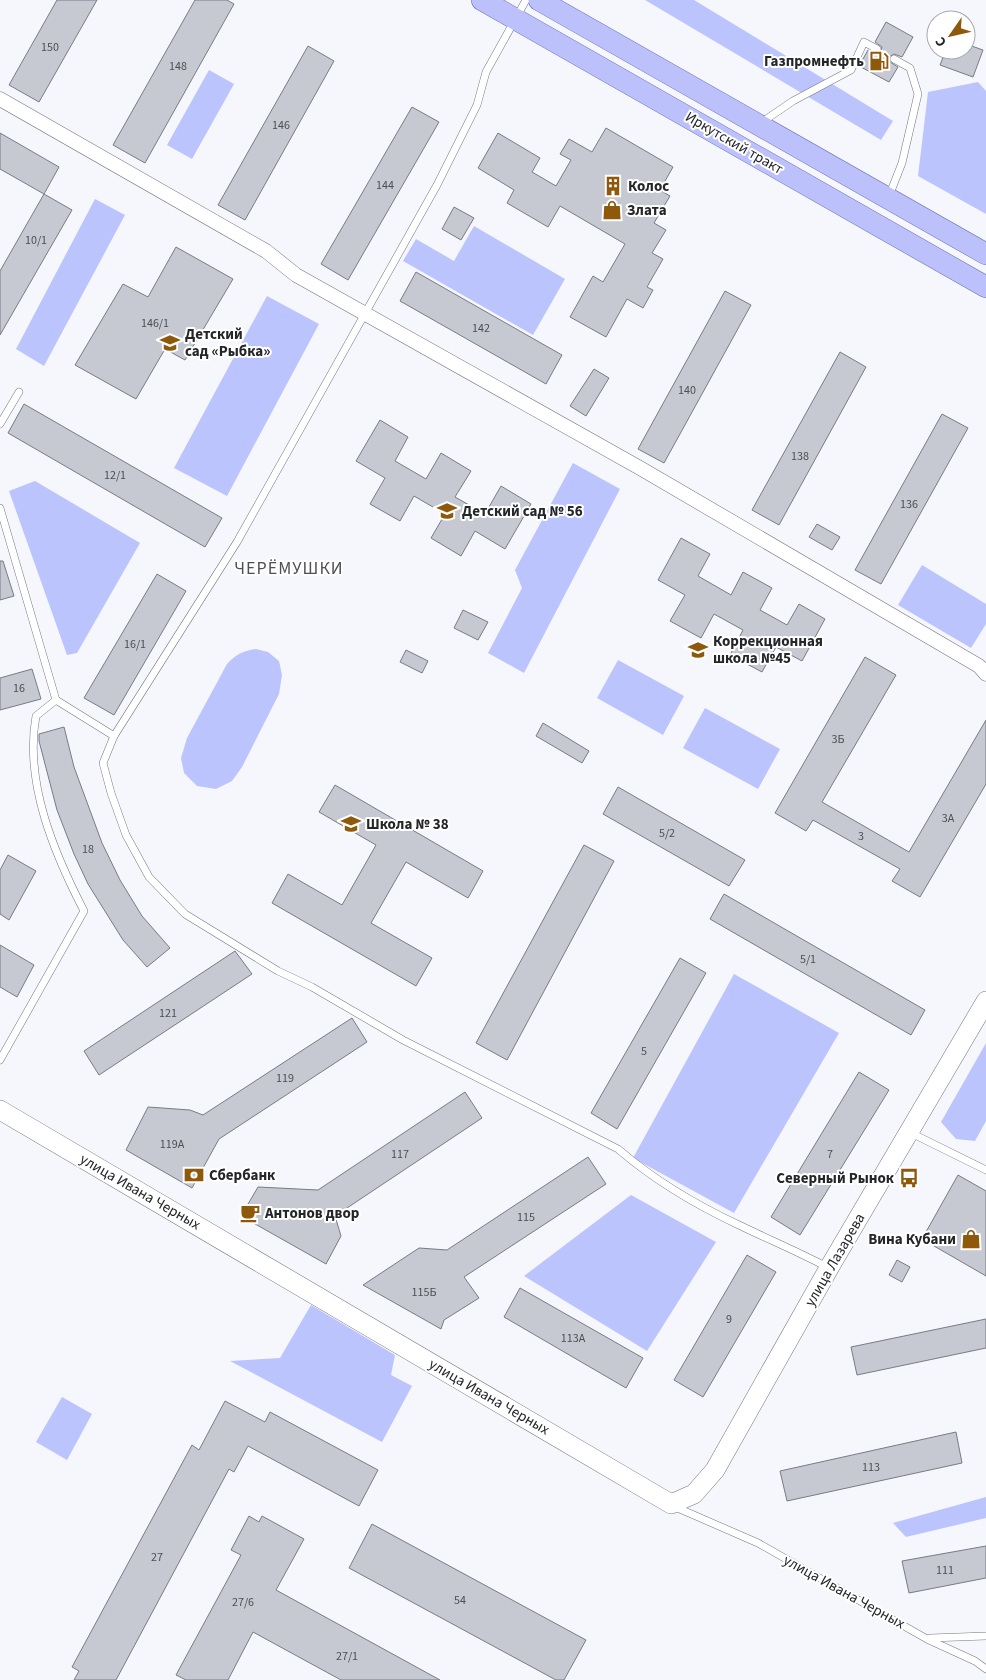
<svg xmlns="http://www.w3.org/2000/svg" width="986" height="1680" font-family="'Source Sans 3',sans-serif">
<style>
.green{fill:#bcc4fe}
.building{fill:#c6c8d2;stroke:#797b85}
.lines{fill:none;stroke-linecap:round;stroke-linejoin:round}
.lane-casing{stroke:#767781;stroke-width:8}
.street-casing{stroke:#767781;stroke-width:15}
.secondary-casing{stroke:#767781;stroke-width:20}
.primary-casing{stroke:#6b70b1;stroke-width:22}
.lane{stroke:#fff;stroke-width:7}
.street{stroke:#fff;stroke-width:14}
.secondary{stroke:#fff;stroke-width:19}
.primary{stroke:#bcc1fc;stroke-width:21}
.labels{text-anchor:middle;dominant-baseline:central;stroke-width:4;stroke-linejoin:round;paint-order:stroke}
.number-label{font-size:12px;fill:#4d4e54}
.poi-label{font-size:15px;font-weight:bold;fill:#25262a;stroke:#fff;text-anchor:start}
.street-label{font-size:15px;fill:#25262a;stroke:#fff}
.quarter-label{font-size:18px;letter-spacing:1px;fill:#4e4f58;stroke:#fff}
</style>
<rect width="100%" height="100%" fill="#f5f7fd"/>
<g class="green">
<path d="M645 0H694L893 121 881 140Z"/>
<path d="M209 70 234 84 192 159 167 145Z"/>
<path d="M978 82 986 91V214L918 176 928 92Z"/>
<path d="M95 199 125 215 44 366 16 349Z"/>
<path d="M474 226 565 279 533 335 403 261 416 239 454 261Z"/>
<path d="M267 296 319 324 227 496 174 468Z"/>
<path d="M573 463 620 489 524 673 488 653 522 588 515 570Z"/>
<path d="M35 481 140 543 77 653 67 655 9 491Z"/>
<path d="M922 565 986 604V624L971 648 898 605Z"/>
<path d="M256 649 268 652 279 661 282 675 279 694 242 767 232 781 216 789 197 786 184 773 181 758 187 738 227 664C236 654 243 651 256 649Z"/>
<path d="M618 660 684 696 663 735 597 698Z"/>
<path d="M705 708 780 749 758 789 683 748Z"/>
<path d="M734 974 839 1033 734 1213 633 1158Z"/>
<path d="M986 1043V1121L975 1141 956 1139 941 1122Z"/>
<path d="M631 1195 716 1242 647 1351 524 1276Z"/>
<path d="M311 1305 395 1355 391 1375 412 1386 382 1442 230 1361 280 1358Z"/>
<path d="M62 1397 92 1414 67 1460 36 1442Z"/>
<path d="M986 1497V1518L906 1537 893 1523Z"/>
</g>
<g class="building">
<path d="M57 0H97L39 102 9 85Z"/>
<path d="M195 0H227L234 4 145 163 113 145Z"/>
<path d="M886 22 913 37 902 57 894 54 889 57 890 62 898 67 889 82 859 66 868 50 877 54 881 52 882 47 875 42Z"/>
<path d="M966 44 983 50 973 77 940 65 946 50H966Z"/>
<path d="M308 46 334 61 245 220 218 205Z"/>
<path d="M412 107 439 122 348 280 321 264Z"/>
<path d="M606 128 673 167 660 190 670 196 654 223 666 230 652 253 663 259 647 287 653 290 643 308 627 299 606 337 570 317 593 276 603 282 625 244 560 206 548 227 507 203 514 190 478 168 498 133 540 158 532 172 556 186 571 160 560 154 569 139 592 152Z"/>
<path d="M0 133 59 167 44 194 0 169Z"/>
<path d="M44 194 72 210 0 335V271Z"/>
<path d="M454 207 474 218 461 240 442 229Z"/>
<path d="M176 247 233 279 185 360 165 349 136 399 75 365 123 284 148 297Z"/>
<path d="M416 272 562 355 546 384 400 301Z"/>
<path d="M725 291 751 305 664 463 638 449Z"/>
<path d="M840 352 866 367 779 525 752 510Z"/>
<path d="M594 369 609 378 586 416 570 406Z"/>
<path d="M24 404 222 518 205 547 8 433Z"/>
<path d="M942 414 968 428 881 584 855 570Z"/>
<path d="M380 420 408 437 395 461 426 479 441 453 471 471 455 497 485 514 501 486 531 504 505 549 475 531 461 556 431 538 445 514 414 496 400 521 370 504 385 478 356 461Z"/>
<path d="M817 524 840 537 832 550 809 537Z"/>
<path d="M681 538 710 554 698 576 731 595 743 572 772 588 760 610 787 625 799 604 825 619 802 661 776 647 762 672 730 655 743 630 714 614 701 638 670 621 685 595 658 580Z"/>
<path d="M0 561H3L14 596 0 600Z"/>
<path d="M157 574 186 591 114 715 84 698Z"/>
<path d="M463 610 488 622 478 640 454 628Z"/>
<path d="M406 650 428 661 422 673 400 662Z"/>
<path d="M865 657 896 675 822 802 909 852 986 720V784L920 897 892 881 900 869 813 820 806 831 775 813Z"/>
<path d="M32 669 41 699 0 710V678Z"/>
<path d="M543 723 589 751 582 763 536 736Z"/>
<path d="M64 727 74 767 102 843 120 880 142 916 170 948 147 967 123 940 88 884 74 854 57 810 39 741V734Z"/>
<path d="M335 785 483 871 468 898 406 862 371 923 432 958 416 986 272 903 288 874 342 905 376 845 319 812Z"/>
<path d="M618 787 745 860 729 886 603 814Z"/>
<path d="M584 845 614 861 507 1060 476 1043Z"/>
<path d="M8 855 36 871 9 920 0 914V870Z"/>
<path d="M724 894 925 1010 911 1035 710 919Z"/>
<path d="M0 945 34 965 17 997 0 987Z"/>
<path d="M235 951 252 974 99 1075 84 1051Z"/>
<path d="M680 958 706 973 617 1129 591 1113Z"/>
<path d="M352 1018 367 1042 219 1139 192 1188 126 1150 148 1107 190 1110 203 1115Z"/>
<path d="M859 1072 889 1090 800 1235 771 1217Z"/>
<path d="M465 1092 482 1118 335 1216 341 1236 326 1264 241 1216 258 1187 318 1190Z"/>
<path d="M588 1157 606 1184 464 1277 479 1298 444 1320 441 1329 363 1285 419 1248 447 1250Z"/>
<path d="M958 1175 986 1191V1276L922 1239Z"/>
<path d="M747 1255 776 1272 703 1397 674 1380Z"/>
<path d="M897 1260 910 1267 902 1282 889 1275Z"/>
<path d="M520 1288 643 1358 626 1388 504 1317Z"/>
<path d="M986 1319V1348L857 1375 851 1347Z"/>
<path d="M225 1401 265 1422 270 1412 378 1470 359 1506 248 1446 234 1472 229 1469 116 1680H74L79 1671 72 1667 192 1445 199 1450Z"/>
<path d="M956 1432 962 1463 787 1501 780 1471Z"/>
<path d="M249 1516 259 1522 262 1516 304 1539 276 1590 440 1680H341L253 1632 228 1680H186L176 1675 241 1555 231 1550Z"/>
<path d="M372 1524 586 1640 564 1680H556L349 1568Z"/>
<path d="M986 1546V1578L909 1593 902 1561Z"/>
</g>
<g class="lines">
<defs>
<g id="lane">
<path d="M526 0 486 72 477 105 437 185 237 542 114 736 103 763 111 793 126 835 149 877 185 914 278 971 312 987 403 1040 618 1149C654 1180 698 1206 741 1226 770 1240 799 1252 827 1267"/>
<path d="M762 122 793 101 851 70 864 42 877 49"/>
<path d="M889 196 902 163 918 94 910 68 894 59"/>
<path d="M0 424 19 392"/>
<path d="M0 508 56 700 114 736"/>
<path d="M0 1060 84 911C54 853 24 782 36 716L56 700"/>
<path d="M909 1132 986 1170"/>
<path d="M673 1506 758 1543 927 1639 975 1661 986 1669"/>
<path d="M930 1638 986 1636"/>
</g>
<path id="street" d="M0 99 266 251 296 275 640 468 979 666 986 674"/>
<path id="secondary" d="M0 1110 671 1504 694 1494 715 1470 829 1268 986 1001"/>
<g id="primary">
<path d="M482 0 986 287"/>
<path d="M539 0 986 254"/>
</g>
</defs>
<use href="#lane" class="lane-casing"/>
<use href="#street" class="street-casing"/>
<use href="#secondary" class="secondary-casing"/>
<use href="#primary" class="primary-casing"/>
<use href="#lane" class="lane"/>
<use href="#street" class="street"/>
<use href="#secondary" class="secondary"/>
<use href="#primary" class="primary"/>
</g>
<defs>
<symbol id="fuel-bare" viewBox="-9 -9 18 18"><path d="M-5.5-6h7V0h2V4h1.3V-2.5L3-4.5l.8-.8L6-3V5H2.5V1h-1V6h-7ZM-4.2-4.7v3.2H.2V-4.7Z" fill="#8f590c" stroke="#fff" stroke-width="2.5" paint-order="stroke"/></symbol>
<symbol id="building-bare" viewBox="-9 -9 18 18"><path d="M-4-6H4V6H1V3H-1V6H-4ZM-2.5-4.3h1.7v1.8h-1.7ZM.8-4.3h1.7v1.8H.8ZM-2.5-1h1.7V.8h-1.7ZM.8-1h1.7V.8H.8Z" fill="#8f590c" stroke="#fff" stroke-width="2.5" paint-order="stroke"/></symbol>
<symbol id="shop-bare" viewBox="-9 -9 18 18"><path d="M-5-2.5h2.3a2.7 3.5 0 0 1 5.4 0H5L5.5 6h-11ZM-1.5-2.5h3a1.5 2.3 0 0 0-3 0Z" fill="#8f590c" stroke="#fff" stroke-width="2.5" paint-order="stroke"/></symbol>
<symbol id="school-bare" viewBox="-9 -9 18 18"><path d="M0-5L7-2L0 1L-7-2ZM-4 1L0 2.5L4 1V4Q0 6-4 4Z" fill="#8f590c" stroke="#fff" stroke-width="2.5" paint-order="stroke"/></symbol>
<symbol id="bank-bare" viewBox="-9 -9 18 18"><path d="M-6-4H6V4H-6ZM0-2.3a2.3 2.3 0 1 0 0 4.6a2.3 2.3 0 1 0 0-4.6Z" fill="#8f590c" stroke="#fff" stroke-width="2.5" paint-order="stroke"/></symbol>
<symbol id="bus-bare" viewBox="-9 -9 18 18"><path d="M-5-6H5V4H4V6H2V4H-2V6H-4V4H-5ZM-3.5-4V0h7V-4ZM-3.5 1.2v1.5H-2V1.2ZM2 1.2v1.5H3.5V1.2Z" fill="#8f590c" stroke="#fff" stroke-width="2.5" paint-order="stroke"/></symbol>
<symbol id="cafe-bare" viewBox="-9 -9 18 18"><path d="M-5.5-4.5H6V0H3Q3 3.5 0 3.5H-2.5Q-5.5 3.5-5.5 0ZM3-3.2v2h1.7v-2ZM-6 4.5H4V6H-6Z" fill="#8f590c" stroke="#fff" stroke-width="2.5" paint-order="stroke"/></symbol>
</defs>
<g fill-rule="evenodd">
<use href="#fuel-bare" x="865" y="47" width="28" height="28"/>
<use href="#building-bare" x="599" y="172" width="28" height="28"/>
<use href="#shop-bare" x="598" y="196" width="28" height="28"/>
<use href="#school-bare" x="156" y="329" width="28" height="28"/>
<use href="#school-bare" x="433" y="497" width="28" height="28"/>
<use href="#school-bare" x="684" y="636" width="28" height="28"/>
<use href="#school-bare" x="337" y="810" width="28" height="28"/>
<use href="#bank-bare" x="180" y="1161" width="28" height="28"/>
<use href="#bus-bare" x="895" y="1164" width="28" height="28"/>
<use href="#cafe-bare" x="236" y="1199" width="28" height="28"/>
<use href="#shop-bare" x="957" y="1225" width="28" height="28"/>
</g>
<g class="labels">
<g class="number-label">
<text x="50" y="47">150</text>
<text x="178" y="66">148</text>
<text x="281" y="125">146</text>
<text x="385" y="185">144</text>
<text x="36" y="240">10/1</text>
<text x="155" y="323">146/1</text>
<text x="481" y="328">142</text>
<text x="687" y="390">140</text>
<text x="800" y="456">138</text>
<text x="115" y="475">12/1</text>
<text x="909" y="504">136</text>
<text x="135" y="644">16/1</text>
<text x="19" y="688">16</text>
<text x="838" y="739">3Б</text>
<text x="948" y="818">3А</text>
<text x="667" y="833">5/2</text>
<text x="861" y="836">3</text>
<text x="88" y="849">18</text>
<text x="808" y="959">5/1</text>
<text x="168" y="1013">121</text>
<text x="644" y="1051">5</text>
<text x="285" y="1078">119</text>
<text x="172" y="1144">119А</text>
<text x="400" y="1154">117</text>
<text x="830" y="1154">7</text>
<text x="526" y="1217">115</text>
<text x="424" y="1292">115Б</text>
<text x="729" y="1319">9</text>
<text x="573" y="1338">113А</text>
<text x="871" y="1467">113</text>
<text x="157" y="1557">27</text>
<text x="945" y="1570">111</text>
<text x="460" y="1600">54</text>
<text x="243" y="1602">27/6</text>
<text x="347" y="1656">27/1</text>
</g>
<g class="poi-label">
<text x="864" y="61" text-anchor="end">Газпромнефть</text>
<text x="628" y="186">Колос</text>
<text x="627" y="210">Злата</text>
<text x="185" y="334">Детский<tspan x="185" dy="17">сад «Рыбка»</tspan></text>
<text x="462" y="511">Детский сад № 56</text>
<text x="713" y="641">Коррекционная<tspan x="713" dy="17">школа №45</tspan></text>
<text x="366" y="824">Школа № 38</text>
<text x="209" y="1175">Сбербанк</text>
<text x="894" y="1178" text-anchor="end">Северный Рынок</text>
<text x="265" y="1213">Антонов двор</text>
<text x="956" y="1239" text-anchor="end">Вина Кубани</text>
</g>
<g class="street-label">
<text transform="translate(734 143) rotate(30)">Иркутский тракт</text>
<text transform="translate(140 1192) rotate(30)">улица Ивана Черных</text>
<text transform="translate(835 1260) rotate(-60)">улица Лазарева</text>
<text transform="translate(489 1397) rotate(30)">улица Ивана Черных</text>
<text transform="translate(844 1592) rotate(29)">улица Ивана Черных</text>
</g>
<g class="quarter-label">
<text x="289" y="568">ЧЕРЁМУШКИ</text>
</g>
</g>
<g transform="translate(951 35) rotate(236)"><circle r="24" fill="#ffffff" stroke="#a8a8aa"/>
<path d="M0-4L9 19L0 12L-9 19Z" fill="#8f590c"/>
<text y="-8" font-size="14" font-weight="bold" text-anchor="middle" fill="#25262a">С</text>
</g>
</svg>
